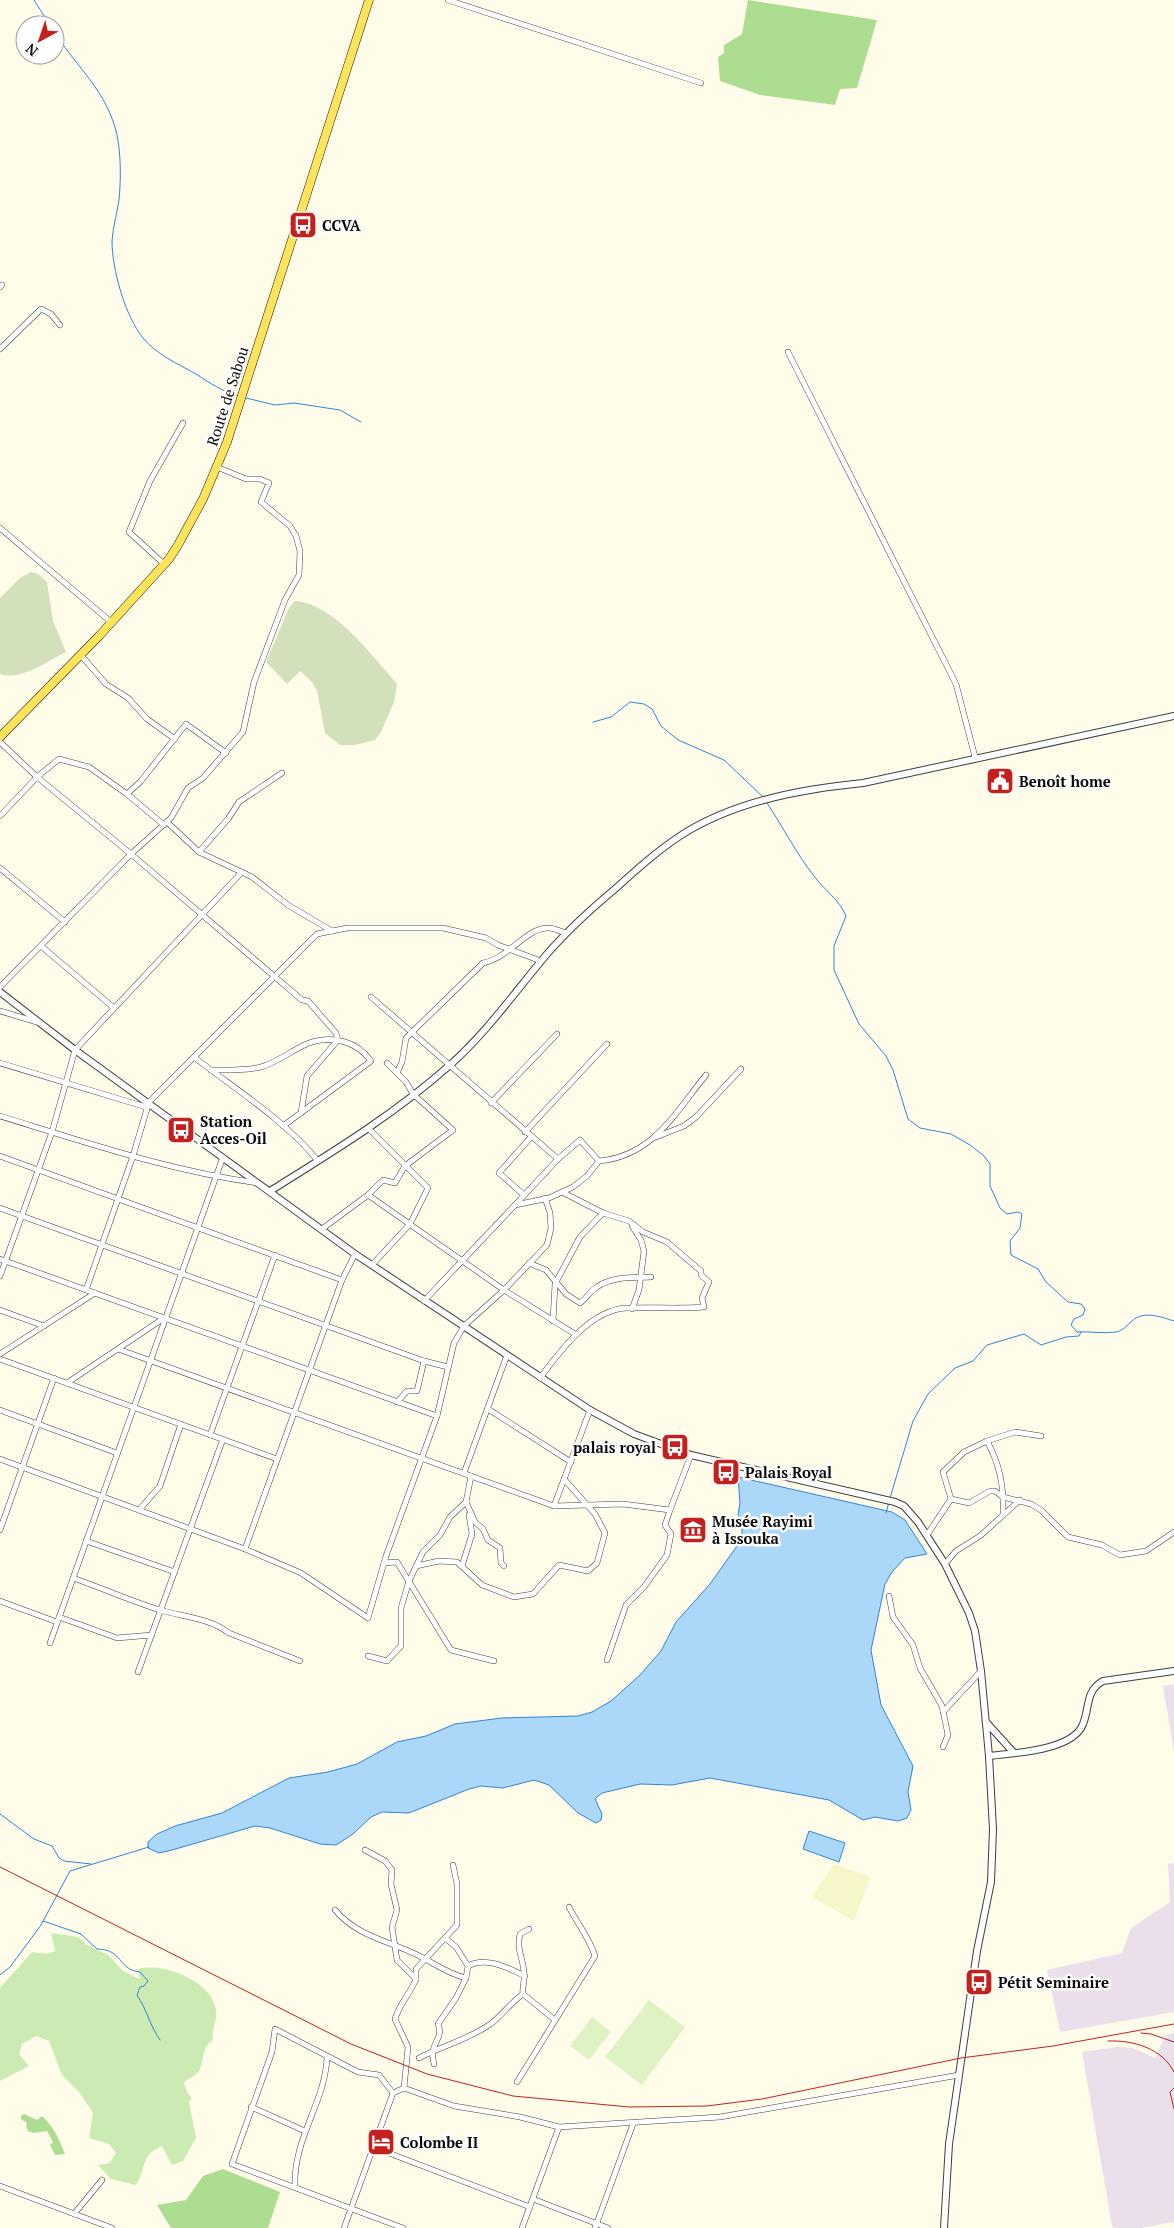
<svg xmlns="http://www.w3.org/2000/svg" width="1174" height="2228" font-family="'PT Serif',serif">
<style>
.industrial{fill:#ebdfeb}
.farmland{fill:#f6f6c9}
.green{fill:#cbebb2}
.forest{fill:#addd90}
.cemetery{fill:#d2e1bb}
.pitch{fill:#dff2c4}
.water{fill:#abd7f9;stroke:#2e86d4}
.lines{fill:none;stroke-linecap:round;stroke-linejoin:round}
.stream{stroke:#2e86d4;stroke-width:1}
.minor-casing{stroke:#3e3e3e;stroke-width:6}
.tertiary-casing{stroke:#3e3e3e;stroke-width:8}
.primary-casing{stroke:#1c1c1c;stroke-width:9}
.minor{stroke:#fff;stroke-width:5}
.tertiary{stroke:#fff;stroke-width:6}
.primary{stroke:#ffe35a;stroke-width:8}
.rail{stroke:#c2211d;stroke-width:1}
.labels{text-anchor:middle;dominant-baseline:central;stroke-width:5;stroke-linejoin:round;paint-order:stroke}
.poi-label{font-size:15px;font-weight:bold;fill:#0b0b0b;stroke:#fff;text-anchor:start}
.street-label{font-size:15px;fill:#0b0b0b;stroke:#fff}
</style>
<rect width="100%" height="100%" fill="#fffcea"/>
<g class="industrial">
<path d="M1174 1684V1751L1163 1686Z"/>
<path d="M1174 1863V2012L1060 2032 1047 1970 1122 1953 1131 1928 1170 1902 1168 1864Z"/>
<path d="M1174 2033V2222L1141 2228H1115L1112 2226 1082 2052 1116 2047 1133 2048 1155 2058 1166 2035Z"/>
</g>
<path class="farmland" d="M834 1864 870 1877 854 1921 812 1897Z"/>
<path class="green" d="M51 1933 78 1937 87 1945 108 1955 123 1971 140 1979 138 1969C163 1962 212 1981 216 2010 218 2020 211 2029 213 2040 201 2048 205 2058 200 2069 197 2076 189 2077 184 2083L187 2092 192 2098 189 2102 196 2138 183 2161 172 2165 162 2146C140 2155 147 2168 136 2185L111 2179 98 2165 110 2163 116 2153 109 2144 89 2138 93 2113 80 2093 62 2075 49 2041 36 2036 22 2044 19 2054 29 2066 0 2081V1988L32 1952 47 1954 55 1951Z"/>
<g class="forest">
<path d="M748 0 877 20 857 88 840 89 835 105 760 95 720 81 718 57 724 53V45L742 34Z"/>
<path d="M24 2114 37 2120 42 2116C54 2127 59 2139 65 2154L55 2155 50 2145 53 2142 47 2131 34 2133 28 2131 26 2126 27 2123 21 2119V2116Z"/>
<path d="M223 2169 280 2192 268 2228H171L157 2205 186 2200 203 2176Z"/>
</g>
<g class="cemetery">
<path d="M31 572 38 574 47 582 53 621 66 652C49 660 20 682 0 674V598L20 578Z"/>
<path d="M295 601C335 604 372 656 397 684L394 702 381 732 375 740 355 745H340L325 733 317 691 312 682 300 671 287 684 266 662 289 608Z"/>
</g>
<g class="pitch">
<path d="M649 2000 685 2027 642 2085 605 2057Z"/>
<path d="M592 2017 611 2032 589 2060 570 2046Z"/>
</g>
<g class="water">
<path d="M738 1477 892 1512 905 1520 927 1554 905 1558 892 1572 885 1584 871 1650 881 1705 913 1766 908 1792 911 1810 907 1818 898 1821 875 1817 863 1820 829 1800 710 1778 672 1785 640 1784 602 1793 595 1799 602 1814 601 1820 596 1823 578 1813 549 1785 534 1780 503 1788 481 1786 469 1789 409 1813 382 1812 371 1817 353 1834 336 1845 320 1844 270 1828 255 1826 172 1850 159 1853 148 1848V1842L157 1834 175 1826 222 1813 289 1778 328 1772 357 1764 397 1742 426 1736 455 1724 502 1718 578 1716 592 1712 611 1701 640 1675 661 1651 676 1622 710 1584 742 1539V1528L738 1515 740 1503Z"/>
<path d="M809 1831 845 1843 839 1862 803 1849Z"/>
</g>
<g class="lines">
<g class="stream">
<path d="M34 0 50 25"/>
<path d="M55 33C78 69 107 91 117 135 121 155 121 179 119 200 117 213 113 227 112 241 112 269 125 316 143 338 156 354 178 364 196 374 210 383 223 392 239 396"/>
<path d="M246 398 275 405 294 403 340 410 361 422"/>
<path d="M593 722 611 717 630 702 644 704 652 709 661 726 678 740 724 760 763 797"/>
<path d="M767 803C783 827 796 853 814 876 824 890 839 899 846 916L834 946V970L859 1024 886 1056 893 1070 908 1119 920 1128 951 1134 970 1145 984 1156 990 1164V1186L1000 1208 1007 1214 1018 1212 1022 1214 1020 1228 1010 1241 1011 1255 1038 1269 1046 1282 1068 1302 1081 1304 1085 1309 1083 1315 1074 1319 1071 1325 1077 1332C1089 1331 1103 1334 1116 1332 1123 1331 1127 1325 1132 1321 1144 1310 1161 1317 1174 1321"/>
<path d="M890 1498 913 1421 928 1394 955 1368 973 1361 987 1345 1024 1334 1041 1345 1066 1337 1079 1336 1081 1332"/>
<path d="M886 1513 889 1502"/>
<path d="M0 1814 34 1839 52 1846 59 1858 64 1861 91 1864"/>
<path d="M43 1921 81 1934 97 1949C125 1950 116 1969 140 1972L148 1981 144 1986 140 1987 137 1995C147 2010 150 2026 160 2040"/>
<path d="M0 1975 10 1967 41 1925 70 1871 149 1847"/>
</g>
<defs>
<g id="minor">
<path d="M448 0 701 83"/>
<path d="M0 287 2 285"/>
<path d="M0 349 41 309 51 314 60 325"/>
<path d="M788 352 956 684 975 757"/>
<path d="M0 528 111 622"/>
<path d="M164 564 129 532 150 481 183 423"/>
<path d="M80 654 106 684 128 698 147 719 175 739"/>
<path d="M0 742 37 777 131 854 302 1000 308 1001 336 1033 338 1040 307 1076 301 1113"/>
<path d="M127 794 141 781 186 724 226 753"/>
<path d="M0 816 37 777 59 759 89 767 127 794 164 825"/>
<path d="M167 822 199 852 252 877 288 905 332 931"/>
<path d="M199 852 228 819 239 802 282 773"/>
<path d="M0 868 65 922"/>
<path d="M41 946 114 1008"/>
<path d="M0 987 131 854 171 818 188 788 203 778 243 732 254 682 285 600 299 575 300 551 296 536 290 526 261 502 269 483 260 479H246L217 467"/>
<path d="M371 997 558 1159"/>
<path d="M0 1011 37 1022"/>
<path d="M194 1057C235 1089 286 1121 318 1161"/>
<path d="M0 1063 146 1107"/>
<path d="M211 1070C227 1070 244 1071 261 1067 278 1062 292 1050 309 1043 332 1035 357 1041 371 1061L283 1126"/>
<path d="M397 1073 402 1062 406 1038 483 963C509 958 525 929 547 928 553 927 561 932 566 933"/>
<path d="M491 1103 557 1034"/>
<path d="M0 1116C85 1142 170 1171 258 1183"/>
<path d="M368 1128 428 1188 410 1224 372 1265"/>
<path d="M525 1132 607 1044"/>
<path d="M656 1137 684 1126 696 1117 741 1069"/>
<path d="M0 1156 342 1280"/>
<path d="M368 1195 504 1290 575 1334"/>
<path d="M524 1195 499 1173 531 1137"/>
<path d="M515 1205 558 1159 580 1140 599 1161C653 1156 674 1114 706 1075"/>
<path d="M0 1208 424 1361 448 1367"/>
<path d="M322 1229 368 1195 383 1180 395 1183 405 1166 453 1130 413 1094 406 1082 387 1063"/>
<path d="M0 1259 437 1416"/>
<path d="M529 1263 546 1270 566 1294 580 1303C587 1298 590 1291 597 1287 612 1276 634 1278 651 1277"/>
<path d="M0 1276 52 1132 75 1050 242 872"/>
<path d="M86 1290 133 1156 149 1102 317 934 347 928H443L486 938 498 945 541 961"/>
<path d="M424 1301 515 1205 549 1198 573 1187 587 1176 599 1161"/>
<path d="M632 1309 639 1290 644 1251 641 1240 632 1226"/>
<path d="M0 1310 44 1326"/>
<path d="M553 1321 555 1284 580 1237 603 1213"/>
<path d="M118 1349 554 1506 623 1504 670 1510 691 1455"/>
<path d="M0 1354 95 1293"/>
<path d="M0 1359 277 1459"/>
<path d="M540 1378C560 1351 591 1309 627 1308 653 1307 678 1309 704 1307L702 1298 709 1282 701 1275V1271L667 1242 643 1232 629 1221 603 1213 562 1192"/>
<path d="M67 1383 164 1318"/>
<path d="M397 1402 407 1391H417L424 1361"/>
<path d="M488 1409 571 1462"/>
<path d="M0 1410 117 1453"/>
<path d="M210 1435 275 1255"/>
<path d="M987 1441C1000 1465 1004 1486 1003 1514"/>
<path d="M0 1459 245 1549 301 1573 368 1618 386 1556 437 1416 454 1343 464 1326 504 1290 547 1245 551 1228 550 1213 545 1198"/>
<path d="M464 1473 507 1355"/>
<path d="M951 1499 969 1503 990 1491H995L1003 1497 1031 1504 1041 1510 1068 1537 1102 1545 1120 1555 1146 1551 1174 1532"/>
<path d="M466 1502 475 1522 483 1529 488 1540 500 1548 501 1563 504 1566"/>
<path d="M554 1506 590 1410"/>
<path d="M139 1510 160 1486 181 1424"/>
<path d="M0 1530 54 1378"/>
<path d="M927 1535 951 1499 943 1472 964 1452 987 1441 1015 1432 1041 1436"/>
<path d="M86 1541 175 1572"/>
<path d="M245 1549 342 1280 355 1254"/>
<path d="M384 1563 397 1562 451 1650 494 1661"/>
<path d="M945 1564 956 1551 980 1536 1020 1500"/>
<path d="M416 1566 439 1561 457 1562 482 1585 514 1597 533 1594 559 1565 588 1571 597 1563 605 1533 595 1514 564 1479"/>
<path d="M462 1566 472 1534 469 1515"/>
<path d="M73 1578C102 1588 131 1601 160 1610 183 1617 210 1618 229 1633L300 1661"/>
<path d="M889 1596 893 1617 913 1645 920 1668 942 1706 948 1735 943 1747"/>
<path d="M0 1601 57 1622"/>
<path d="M59 1617 117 1638 152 1635"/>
<path d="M50 1643 223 1157"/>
<path d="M368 1656 387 1661 401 1646V1608L409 1581 423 1552 440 1535 450 1517 466 1502 471 1476"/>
<path d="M607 1660 626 1605 644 1587 667 1555 671 1534 665 1525 670 1510"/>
<path d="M138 1672 223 1439"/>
<path d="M943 1712 981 1671"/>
<path d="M365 1850 385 1861 392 1870 391 1884 397 1910 392 1927 397 1960 416 1979C410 1994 400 2003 395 2019L408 2047 404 2088"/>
<path d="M335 1910C356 1935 385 1940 413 1953 432 1961 445 1973 466 1978"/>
<path d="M445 1938 456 1947 468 1966"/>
<path d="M416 1979V1969L457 1925V1884L453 1865"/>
<path d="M523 1994 555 2020"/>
<path d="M419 2058C442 2046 467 2040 489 2025 500 2018 511 2002 523 1994 522 1986 525 1981 524 1974 524 1959 516 1951 520 1934L529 1929"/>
<path d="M434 2064C433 2060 432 2055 433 2051 435 2040 443 2036 438 2024L456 1998 466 1978 468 1966C486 1956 508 1968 525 1976"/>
<path d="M517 2082 595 1956C589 1937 578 1925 569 1907"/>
<path d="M393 2093 379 2075 358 2072 275 2029 272 2052 232 2164 403 2228"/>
<path d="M251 2107 305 2131"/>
<path d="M373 2147 530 2207"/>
<path d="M0 2186 112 2228"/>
<path d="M295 2187C293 2137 326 2102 327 2056"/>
<path d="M533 2199 608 2228"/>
<path d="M74 2214 102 2180"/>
<path d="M344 2228 393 2093 404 2088 454 2106 520 2117 559 2127 720 2117 959 2075"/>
<path d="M522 2228 559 2127"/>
<path d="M595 2228 633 2124"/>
</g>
<g id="tertiary">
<path d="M0 992 75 1050 355 1254 590 1410 634 1434 691 1455 895 1502 904 1506 918 1522 945 1564 969 1613 975 1631 981 1671 989 1756 993 1829 991 1882 977 1951 949 2144 944 2228"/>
<path d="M270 1191C331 1153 395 1114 450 1065 487 1032 515 992 547 954 568 930 591 909 615 889 636 870 658 850 683 834 736 801 802 789 863 783L1174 716"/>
<path d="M986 1722 1014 1753"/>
<path d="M989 1756C1013 1753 1073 1751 1083 1724 1090 1707 1085 1691 1103 1681L1174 1671"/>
</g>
<path id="primary" d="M0 737 99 636 169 559 178 545 203 499 227 442 369 0"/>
</defs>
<use href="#minor" class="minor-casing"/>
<use href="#tertiary" class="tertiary-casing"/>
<use href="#primary" class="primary-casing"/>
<use href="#minor" class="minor"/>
<use href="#tertiary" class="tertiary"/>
<use href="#primary" class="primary"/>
<g class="rail">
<path d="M0 1867 351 2044 427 2074 513 2096 629 2107 707 2106 762 2099 961 2058 1053 2046 1174 2024"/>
<path d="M1141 2033 1151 2034 1174 2042"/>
<path d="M1108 2041C1133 2040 1162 2048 1174 2072"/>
<path d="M1174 2088 1170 2092 1174 2109"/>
</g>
</g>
<defs>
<symbol id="bus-square" viewBox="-11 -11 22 22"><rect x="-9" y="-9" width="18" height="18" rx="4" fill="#c2211d" stroke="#fff"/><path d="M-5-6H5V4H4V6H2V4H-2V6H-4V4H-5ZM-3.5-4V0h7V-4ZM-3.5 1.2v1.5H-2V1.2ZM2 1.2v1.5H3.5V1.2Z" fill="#fff"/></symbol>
<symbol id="civic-square" viewBox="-11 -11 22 22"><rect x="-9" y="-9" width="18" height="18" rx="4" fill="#c2211d" stroke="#fff"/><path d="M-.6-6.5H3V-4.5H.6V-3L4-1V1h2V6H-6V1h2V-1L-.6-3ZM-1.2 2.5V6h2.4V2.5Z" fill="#fff"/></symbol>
<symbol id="museum-square" viewBox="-11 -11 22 22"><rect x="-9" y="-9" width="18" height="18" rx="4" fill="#c2211d" stroke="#fff"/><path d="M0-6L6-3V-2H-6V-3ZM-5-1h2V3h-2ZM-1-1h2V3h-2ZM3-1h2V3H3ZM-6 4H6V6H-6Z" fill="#fff"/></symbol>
<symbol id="hotel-square" viewBox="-11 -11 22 22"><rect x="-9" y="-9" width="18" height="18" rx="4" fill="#c2211d" stroke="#fff"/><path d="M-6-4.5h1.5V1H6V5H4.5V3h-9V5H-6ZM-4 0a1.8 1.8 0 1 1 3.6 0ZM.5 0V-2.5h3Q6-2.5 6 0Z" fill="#fff"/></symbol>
</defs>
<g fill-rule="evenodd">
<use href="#bus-square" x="287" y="209" width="32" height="32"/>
<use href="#civic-square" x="984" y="765" width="32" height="32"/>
<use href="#bus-square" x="165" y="1114" width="32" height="32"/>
<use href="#bus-square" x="659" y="1431" width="32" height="32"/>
<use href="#bus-square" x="710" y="1456" width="32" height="32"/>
<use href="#museum-square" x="677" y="1514" width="32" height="32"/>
<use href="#bus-square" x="963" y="1966" width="32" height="32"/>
<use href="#hotel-square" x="365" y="2126" width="32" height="32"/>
</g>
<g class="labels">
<g class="poi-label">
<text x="322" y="225">CCVA</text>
<text x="1019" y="781">Benoît home</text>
<text x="200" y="1121">Station<tspan x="200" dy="17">Acces-Oil</tspan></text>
<text x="656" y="1447" text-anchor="end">palais royal</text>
<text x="745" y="1472">Palais Royal</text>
<text x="712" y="1521">Musée Rayimi<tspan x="712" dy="17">à Issouka</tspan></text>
<text x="998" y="1982">Pétit Seminaire</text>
<text x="400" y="2142">Colombe II</text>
</g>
<g class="street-label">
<text transform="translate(227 396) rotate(-72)">Route de Sabou</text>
</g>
</g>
<g transform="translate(40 40) rotate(220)"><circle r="24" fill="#ffffff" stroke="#9d9d9d"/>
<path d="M0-4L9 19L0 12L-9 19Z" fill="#c2211d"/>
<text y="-8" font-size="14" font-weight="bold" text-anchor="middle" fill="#0b0b0b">N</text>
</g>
</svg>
